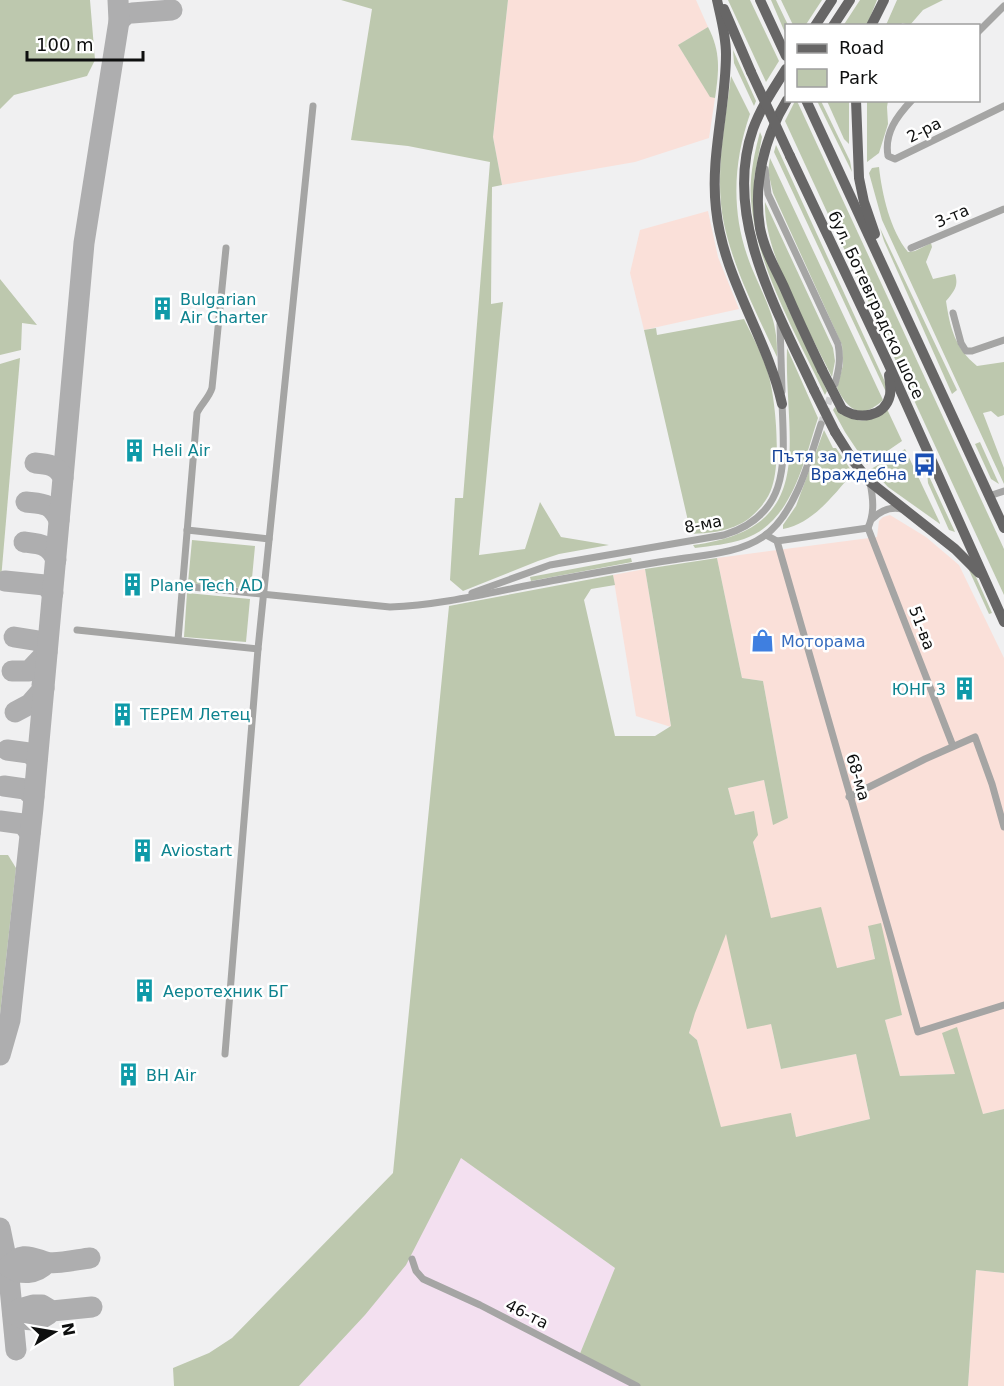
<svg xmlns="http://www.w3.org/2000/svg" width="1004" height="1386" font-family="'DejaVu Sans',sans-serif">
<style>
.commercial{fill:#fae0d9}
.industrial{fill:#f3e0f0}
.green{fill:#bdc8ae;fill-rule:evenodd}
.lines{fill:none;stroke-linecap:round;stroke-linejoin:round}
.taxiway{stroke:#aeaeaf;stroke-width:21}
.street-tunnel{stroke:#cececf;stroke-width:7;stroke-dasharray:7 3.5;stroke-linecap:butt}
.street{stroke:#a5a5a4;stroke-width:7}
.primary{stroke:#676666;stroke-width:10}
.primary-bridge{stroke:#676666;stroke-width:10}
.labels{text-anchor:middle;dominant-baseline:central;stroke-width:5;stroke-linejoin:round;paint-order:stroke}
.street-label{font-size:16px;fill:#0e0f0f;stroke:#fff}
.culture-label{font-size:16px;fill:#0d838f;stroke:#fff;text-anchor:start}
.transit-label{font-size:16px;fill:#164399;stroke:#fff;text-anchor:end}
.shop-label{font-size:16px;fill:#366cbe;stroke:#fff;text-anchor:start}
</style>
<rect width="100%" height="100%" fill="#f0f0f1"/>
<g class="commercial">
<path d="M508 0H696L708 27 678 45 710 96 715 98 709 138 635 162 502 185 493 137Z"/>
<path d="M708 211 718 257 739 309 644 330 630 273 640 230Z"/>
<path d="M890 515 926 537 959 565 1004 658V1109L983 1114 942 1033 956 1074 900 1076 885 1020 902 1015 868 926 875 960 836 968 771 919 753 842 754 811 735 815 728 788 764 780 773 824 788 818 763 681 742 678 717 558 877 537 879 521 883 517Z"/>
<path d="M645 569 671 727 636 716 613 575Z"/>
<path d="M726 933 771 1024 781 1069 856 1054 870 1119 796 1137 791 1114 721 1128 697 1040 689 1033 697 1001Z"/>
<path d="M976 1270 1004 1273V1386H968Z"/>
</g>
<path class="industrial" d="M461 1157 615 1268 579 1356 637 1386H299L365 1315 445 1190Z"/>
<g class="green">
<path d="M0 0H90L95 60 87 76 14 95 0 109Z"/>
<path d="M341 0H508L493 137 502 185 492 187 491 304 503 302 479 555 525 549 540 502 561 537 609 545 559 554 538 561 463 591 450 580 455 498H463L490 162 408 146 351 140 372 9Z"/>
<path d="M728 0H750L779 61 766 82Z"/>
<path d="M771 0H776L788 25 786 26V35Z"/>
<path d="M781 0H822L805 26 793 25Z"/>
<path d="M860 0H877L867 25 843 26Z"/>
<path d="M897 0H943L923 10 910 25 902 23 901 25H886Z"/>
<path d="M708 27C721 52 719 71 715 98L710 97 678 45Z"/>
<path d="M733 50 756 101 754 106 734 63Z"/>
<path d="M731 76 750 114C734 160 731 208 747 255 754 277 772 308 775 329 777 338 777 348 777 357 757 314 734 270 724 224 714 176 725 124 731 76Z"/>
<path d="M795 101H797L1004 549V595L785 121Z"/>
<path d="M817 101H821L850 161 852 172Z"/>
<path d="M827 101H849V144L844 139Z"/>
<path d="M867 101H888L887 107 888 124 879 153 867 162Z"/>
<path d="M760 132 762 137 754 179V208L786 304 827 391 825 395C798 338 760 273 752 210 748 184 753 158 760 132Z"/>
<path d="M776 145 885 382 886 392 774 152Z"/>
<path d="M770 158 883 400C862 420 848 411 837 388L843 365 842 345 773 193 768 171Z"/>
<path d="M879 167C882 194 890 230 908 252L915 251 931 243 932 247 926 262 933 279 955 274C959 286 954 291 946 301 950 328 955 348 977 366L1004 362V415L998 417 991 411 983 413 1004 468V484L882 220 869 173 872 168Z"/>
<path d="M765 202 833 348 835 361 832 377C809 330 763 252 765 202Z"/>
<path d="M880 228 957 390 952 394 884 241Z"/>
<path d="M0 279 37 325 22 323 21 350 0 355Z"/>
<path d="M744 319C753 337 762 354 768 373 776 400 781 461 772 487 768 501 753 518 740 524 724 532 709 533 691 534L644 330 656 328 657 335Z"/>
<path d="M787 348 818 418C804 460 793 522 744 539 729 544 711 546 695 548L693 545C821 528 784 442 787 348Z"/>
<path d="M20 358 0 591V364Z"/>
<path d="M835 407C850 423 870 426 887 409L902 441 867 465 845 432 833 410Z"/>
<path d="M824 430 833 448H836L853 473C833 495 814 523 783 529V525L796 506Z"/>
<path d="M980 442 999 484 991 479 975 444Z"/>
<path d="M905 449 940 523V524L888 487 871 469Z"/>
<path d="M927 472 955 532 949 530 928 483Z"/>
<path d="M192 540 255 546 251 589 188 583Z"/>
<path d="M631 558 632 562 531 581 530 577Z"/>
<path d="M717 558 742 678 763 681 788 818 773 825 764 780 728 788 735 815 754 811 758 835 753 842 771 918 821 907 837 968 875 959 868 926 881 923 902 1015 885 1020 900 1076 955 1074 942 1033 957 1027 983 1114 1004 1109V1273L976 1270 968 1386H637L579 1356 615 1268 461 1158 406 1265 365 1315 299 1386H174L173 1368 209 1353 232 1338 393 1173 449 606 613 575 615 585 591 589 584 600 615 736H655L671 726 645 569ZM726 934 747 1029 771 1024 781 1069 856 1054 870 1119 796 1137 791 1113 721 1127 697 1040 689 1033 695 1013Z"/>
<path d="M968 568 976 577 992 613 989 614Z"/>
<path d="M187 593 250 599 246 642 184 637Z"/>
<path d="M0 855H8L16 868 0 1015Z"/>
</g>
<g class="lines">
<g class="taxiway">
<path d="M119 21 126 14 132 13 172 10"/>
<path d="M63 478 84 243 119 21 118 0"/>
<path d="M26 502C44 504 51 503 59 520"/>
<path d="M24 542C40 544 50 544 56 560"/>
<path d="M5 581 45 585 53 593"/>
<path d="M12 671H29L47 652 39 641 14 637"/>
<path d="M15 712 30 704 44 688 42 684"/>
<path d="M7 750 29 753 37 759"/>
<path d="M4 786 25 789 34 797"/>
<path d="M0 821 23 824 30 833"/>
<path d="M0 1055 10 1020 33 808 63 478C58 465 48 464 35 463"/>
<path d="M0 1228 8 1267 16 1350"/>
<path d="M47 1263C36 1275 21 1275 8 1267 22 1251 30 1257 46 1262 55 1265 80 1259 90 1258"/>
<path d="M52 1311C41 1323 26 1322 13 1314L19 1309 33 1305H42L52 1311 92 1307"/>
</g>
<path class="street-tunnel" d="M821 424 833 389"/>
<g class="street">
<path d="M978 32 1004 6"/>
<path d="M912 100C897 116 884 133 888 156L895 159 1004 106"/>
<path d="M765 169 768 194 838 344C841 359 839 369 835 384"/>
<path d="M911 248 1004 209"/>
<path d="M953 313 961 343 966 351H972L1004 340"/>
<path d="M780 324 782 391"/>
<path d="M870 482C873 498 875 512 868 528L953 746"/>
<path d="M989 496 1004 491"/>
<path d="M872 519C880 511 889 506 902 509"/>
<path d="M187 530 269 539"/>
<path d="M766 535 777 541 918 1032 1004 1005"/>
<path d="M777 541 868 528"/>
<path d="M182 586 390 607C446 605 500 590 556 580 594 573 633 566 672 560 702 555 739 554 764 536 795 515 810 458 821 424"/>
<path d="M472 593 550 565 724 535C792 514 784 459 782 402"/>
<path d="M77 630 258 649"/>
<path d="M178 640 197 413C201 404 209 398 212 388L226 248"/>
<path d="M849 797 925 759 975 737 992 784 1004 827"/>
<path d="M225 1054 258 649 313 106"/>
<path d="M412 1259 416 1271 423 1279 480 1305 637 1386"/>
</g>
<g class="primary">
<path d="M717 0C721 18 726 36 726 54 726 106 710 157 716 209 723 278 767 337 782 404"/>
<path d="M760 0 786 56"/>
<path d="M724 9 751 72"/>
<path d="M815 26 832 0"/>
<path d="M833 26 850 0"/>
<path d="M871 26 884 0"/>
<path d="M786 69C774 88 761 107 753 129 722 217 778 312 814 390"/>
<path d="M787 100C764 138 753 184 760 228 764 249 775 268 784 287 796 315 809 343 822 370"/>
<path d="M806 100 1004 528"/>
<path d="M856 100 859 178 864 202 875 234"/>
<path d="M790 156 888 363 1004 622"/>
<path d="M842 409C858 420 885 418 890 395 891 389 890 382 889 375"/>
<path d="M835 432 854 462 870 482 955 549 979 573"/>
</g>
<g class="primary-bridge">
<path d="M751 72 790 156"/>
<path d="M822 370 842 409"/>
<path d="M814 390 835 432"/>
</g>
</g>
<defs>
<symbol id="building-bare" viewBox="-9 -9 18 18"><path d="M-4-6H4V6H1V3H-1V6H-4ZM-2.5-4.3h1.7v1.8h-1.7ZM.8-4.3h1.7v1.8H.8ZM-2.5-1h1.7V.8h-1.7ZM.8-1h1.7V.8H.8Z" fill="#0f9aa8" stroke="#fff" stroke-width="2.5" paint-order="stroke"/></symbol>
<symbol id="bus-bare" viewBox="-9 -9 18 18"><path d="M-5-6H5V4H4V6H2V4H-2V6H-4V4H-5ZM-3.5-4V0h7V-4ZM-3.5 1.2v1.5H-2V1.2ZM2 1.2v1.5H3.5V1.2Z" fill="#1a4fb4" stroke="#fff" stroke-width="2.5" paint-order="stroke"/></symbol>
<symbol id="shop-bare" viewBox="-9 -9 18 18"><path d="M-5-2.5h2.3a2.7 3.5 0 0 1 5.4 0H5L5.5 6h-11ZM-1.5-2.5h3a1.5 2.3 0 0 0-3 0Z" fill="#3f7fe0" stroke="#fff" stroke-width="2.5" paint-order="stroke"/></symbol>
</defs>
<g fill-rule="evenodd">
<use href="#building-bare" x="146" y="292" width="33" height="33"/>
<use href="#building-bare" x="118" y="434" width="33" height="33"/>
<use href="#bus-bare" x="908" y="448" width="33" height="33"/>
<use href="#building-bare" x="116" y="568" width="33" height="33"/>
<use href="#shop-bare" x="746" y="624" width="33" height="33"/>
<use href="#building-bare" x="948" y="672" width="33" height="33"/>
<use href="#building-bare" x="106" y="698" width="33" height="33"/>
<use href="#building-bare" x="126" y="834" width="33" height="33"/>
<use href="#building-bare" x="128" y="974" width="33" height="33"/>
<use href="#building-bare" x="112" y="1058" width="33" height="33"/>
</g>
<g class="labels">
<g class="street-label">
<text transform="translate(924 130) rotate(-27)">2-ра</text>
<text transform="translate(952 216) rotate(-23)">3-та</text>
<text transform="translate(876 305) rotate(65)">бул. Ботевградско шосе</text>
<text transform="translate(703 524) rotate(-11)">8-ма</text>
<text transform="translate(922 628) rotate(69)">51-ва</text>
<text transform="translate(858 777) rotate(74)">68-ма</text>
<text transform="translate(527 1314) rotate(27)">46-та</text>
</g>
<g class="culture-label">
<text x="180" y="299">Bulgarian<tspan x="180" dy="18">Air Charter</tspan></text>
<text x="152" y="450">Heli Air</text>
<text x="150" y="585">Plane Tech AD</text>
<text x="946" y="689" text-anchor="end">ЮНГ 3</text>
<text x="140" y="714">ТЕРЕМ Летец</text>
<text x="161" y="850">Aviostart</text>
<text x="163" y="991">Аеротехник БГ</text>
<text x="146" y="1075">BH Air</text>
</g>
<g class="transit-label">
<text x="907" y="456">Пътя за летище<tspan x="907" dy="18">Враждебна</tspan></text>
</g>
<g class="shop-label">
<text x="781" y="641">Моторама</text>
</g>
</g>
<rect x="785" y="24" width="195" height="78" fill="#ffffff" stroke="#9f9f9f" stroke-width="1.5"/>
<rect x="797" y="44" width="30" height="9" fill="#676666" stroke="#9f9f9f" stroke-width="1.5"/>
<text x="839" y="54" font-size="18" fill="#0e0f0f">Road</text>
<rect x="797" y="69" width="30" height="18" fill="#bdc8ae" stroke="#9f9f9f" stroke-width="1.5"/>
<text x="839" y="84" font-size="18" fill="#0e0f0f">Park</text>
<g transform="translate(54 1332) rotate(79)" stroke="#ffffff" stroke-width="4.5" paint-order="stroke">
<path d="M0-4.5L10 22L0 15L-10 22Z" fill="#0e0f0f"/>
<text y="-9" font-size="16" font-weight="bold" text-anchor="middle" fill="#0e0f0f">N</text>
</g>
<path d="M27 51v9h116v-9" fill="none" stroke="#0e0f0f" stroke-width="3"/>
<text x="36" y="51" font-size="18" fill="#0e0f0f" stroke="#ffffff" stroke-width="4.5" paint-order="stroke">100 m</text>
</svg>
